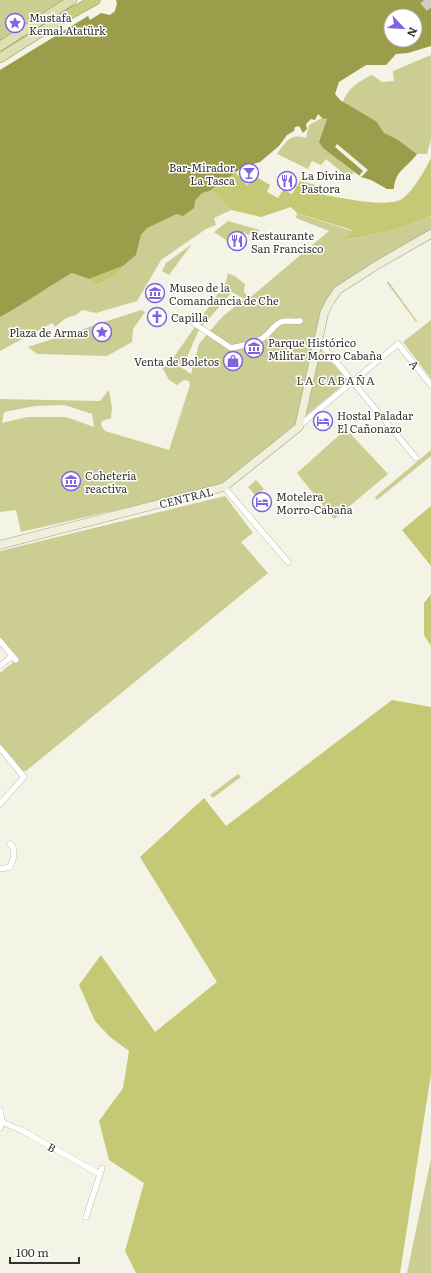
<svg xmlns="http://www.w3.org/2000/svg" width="431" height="1273" font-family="Literata,serif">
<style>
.green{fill:#cbcd92;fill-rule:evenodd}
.forest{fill:#c5c875}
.water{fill:#9b9d4b;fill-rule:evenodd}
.pier{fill:#f3f4e5}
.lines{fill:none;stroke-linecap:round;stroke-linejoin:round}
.street-tunnel{stroke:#cdcec0;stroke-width:5.5;stroke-dasharray:5.5 3;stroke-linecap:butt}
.highway-tunnel{stroke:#cdcec0;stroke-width:10;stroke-dasharray:10 5;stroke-linecap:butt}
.street-casing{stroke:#9fa092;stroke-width:6}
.secondary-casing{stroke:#9fa092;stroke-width:9}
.primary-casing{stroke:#959763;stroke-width:10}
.highway-casing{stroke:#959763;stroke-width:11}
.street{stroke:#fff;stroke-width:5.5}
.secondary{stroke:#eff0d9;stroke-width:8}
.primary{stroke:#dfe0b2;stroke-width:9}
.highway{stroke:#c9cc7f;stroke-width:10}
.labels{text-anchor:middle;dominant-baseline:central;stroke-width:3;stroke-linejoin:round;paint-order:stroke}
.poi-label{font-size:11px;fill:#34342e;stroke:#fff;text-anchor:start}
.street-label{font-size:11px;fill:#34342e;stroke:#fff}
.neighbourhood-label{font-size:12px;letter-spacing:1px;fill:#4f5043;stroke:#fff}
</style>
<rect width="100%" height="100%" fill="#f3f4e5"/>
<g class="green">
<path d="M0 0H64L0 40Z"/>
<path d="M431 55V139L427 154H417L397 139 384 133 380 126 343 102C347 89 359 81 372 75L382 82 394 81 393 71Z"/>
<path d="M322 118H326L327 120 320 139 341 162 354 172 349 178 326 159 321 165 312 161 308 169 277 154C285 142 291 133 306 138L309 125Z"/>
<path d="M210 191H216L231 210 214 218 216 225 206 229 161 260 137 301 96 313 82 310 76 315 66 318 55 327 52 323 0 351V317C25 304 47 287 72 273L89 279 97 285 118 274 123 266 136 255 141 235 146 228 177 214 195 201 202 193Z"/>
<path d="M297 213 352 231 346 240 392 231 431 216V230L336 288 314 342 348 381 220 486 21 532 16 510 0 512V399L100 401 109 390 112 408 111 418 102 421 101 425 105 431 169 450 190 385 189 381 184 380 177 385 169 380 162 367 169 364 226 282 228 273 236 277 245 284 244 292 248 296H252L329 231 296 218ZM232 292 244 299 221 318 199 344 191 374 182 368 199 330ZM64 405 92 414 94 427 66 417H27L2 423 4 412 35 406Z"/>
<path d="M228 221 260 230 255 235 252 232 248 235 244 232 238 237 241 241 235 246 214 232Z"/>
<path d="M192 244 169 275 162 271 166 263Z"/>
<path d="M388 281 417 321 416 322 387 283Z"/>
<path d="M141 310 145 312 133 329 132 342 107 356 37 354 28 347Z"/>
<path d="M431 320V379L403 342Z"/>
<path d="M346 429 388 474 334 519 297 473Z"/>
<path d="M431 450V456L377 500 375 497Z"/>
<path d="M256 480 264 489 256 496 248 487Z"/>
<path d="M225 496 253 533 241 542 268 573 26 771H23L0 744V673L17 659 0 638V551Z"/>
<path d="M238 774 241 777 213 798 210 795Z"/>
<path d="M431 1159V1273H407Z"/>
</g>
<g class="forest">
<path d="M431 158V216L392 231 345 240 352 230 297 213 291 207 261 217 231 210 216 192 211 191 235 172 247 185 258 178 270 185 267 192 278 198 283 190 292 194 300 181 315 185 314 193C333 196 383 208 400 200 412 194 425 170 431 158Z"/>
<path d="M123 266 118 274 97 285 89 279Z"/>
<path d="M431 506V566L402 530Z"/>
<path d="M431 594V646L424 635V603Z"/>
<path d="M392 700 431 707V1074L400 1273H136L125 1251 144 1183 109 1160 99 1121 123 1088 129 1051 110 1037 95 1021 79 985 101 955 155 1032 217 982 140 857 204 798 226 826Z"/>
</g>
<path class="water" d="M116 0H431V46L408 53 396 54 386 65H366L339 82 335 94 340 100 377 122 384 133 397 139 417 154C407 168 395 170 394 189H387L371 180 361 177 323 148 319 142 327 119 322 118 318 114 315 120 311 119 306 124 307 129 303 133 299 126 295 127 294 131 287 135 279 146 260 162 243 167 210 191 202 193 195 201 194 208 183 216 177 214 147 228 141 235 136 255 123 266 89 279 72 273C47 287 25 304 0 317V70L88 16 90 20 101 13 110 15 115 11 117 3ZM391 16H415V40H391Z"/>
<path class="pier" d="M337 144 368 170 361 177 359 176 363 171 335 147Z"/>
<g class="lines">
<g class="street-tunnel">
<path d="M185 317 195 324"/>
<path d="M245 345 259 340"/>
</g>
<path class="highway-tunnel" d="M424 0 431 8"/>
<defs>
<g id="street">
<path d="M195 324 231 348 245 345"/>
<path d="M259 340C269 336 272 326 281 322 287 320 294 322 300 321"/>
<path d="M318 340 416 458"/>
<path d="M299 426 398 344 431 385"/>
<path d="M224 487 288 562"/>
<path d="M0 641 16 660"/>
<path d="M0 666 12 656"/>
<path d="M0 748 24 777 0 804"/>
<path d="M0 869 10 867 14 856 13 847 10 844"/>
<path d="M0 1110 2 1122 0 1128"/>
<path d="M2 1122 21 1130 100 1174"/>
<path d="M86 1217 102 1168"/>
</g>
<path id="secondary" d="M0 545 224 487 299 427 324 314 329 303 338 290 377 265 431 234"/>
<g id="primary">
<path d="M0 46 72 0"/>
<path d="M0 58 74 11"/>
</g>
<path id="highway" d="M68 15 95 0"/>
</defs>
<use href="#street" class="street-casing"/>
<use href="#secondary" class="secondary-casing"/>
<use href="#primary" class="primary-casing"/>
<use href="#highway" class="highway-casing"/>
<use href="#street" class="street"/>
<use href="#secondary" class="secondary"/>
<use href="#primary" class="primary"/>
<use href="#highway" class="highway"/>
</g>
<defs>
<symbol id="sight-ring" viewBox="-11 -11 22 22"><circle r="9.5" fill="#fff" stroke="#7f64df" stroke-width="1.5"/><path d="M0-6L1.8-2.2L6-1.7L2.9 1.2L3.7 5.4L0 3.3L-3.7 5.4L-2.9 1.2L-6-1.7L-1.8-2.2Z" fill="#7f64df"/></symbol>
<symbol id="bar-ring" viewBox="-11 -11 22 22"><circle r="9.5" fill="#fff" stroke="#7f64df" stroke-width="1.5"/><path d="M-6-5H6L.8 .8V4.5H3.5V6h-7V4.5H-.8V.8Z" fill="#7f64df"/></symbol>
<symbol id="restaurant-ring" viewBox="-11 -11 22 22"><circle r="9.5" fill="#fff" stroke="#7f64df" stroke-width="1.5"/><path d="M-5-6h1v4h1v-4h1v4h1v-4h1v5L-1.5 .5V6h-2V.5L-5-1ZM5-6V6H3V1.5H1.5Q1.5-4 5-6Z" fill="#7f64df"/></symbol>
<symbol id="museum-ring" viewBox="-11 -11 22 22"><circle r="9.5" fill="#fff" stroke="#7f64df" stroke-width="1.5"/><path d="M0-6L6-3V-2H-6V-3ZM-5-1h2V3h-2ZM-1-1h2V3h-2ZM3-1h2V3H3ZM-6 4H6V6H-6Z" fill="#7f64df"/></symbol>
<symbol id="church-ring" viewBox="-11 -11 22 22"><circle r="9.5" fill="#fff" stroke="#7f64df" stroke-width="1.5"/><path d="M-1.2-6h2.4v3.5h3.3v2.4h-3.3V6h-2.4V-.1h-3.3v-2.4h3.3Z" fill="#7f64df"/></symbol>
<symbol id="shop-ring" viewBox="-11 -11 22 22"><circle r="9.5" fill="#fff" stroke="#7f64df" stroke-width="1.5"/><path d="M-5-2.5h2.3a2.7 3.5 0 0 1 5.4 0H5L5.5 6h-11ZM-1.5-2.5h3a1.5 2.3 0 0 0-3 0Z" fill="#7f64df"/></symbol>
<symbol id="hotel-ring" viewBox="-11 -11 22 22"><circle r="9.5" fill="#fff" stroke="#7f64df" stroke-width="1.5"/><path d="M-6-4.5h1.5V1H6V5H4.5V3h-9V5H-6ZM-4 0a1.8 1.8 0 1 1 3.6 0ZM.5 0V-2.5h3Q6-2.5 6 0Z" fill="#7f64df"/></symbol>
</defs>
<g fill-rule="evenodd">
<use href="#sight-ring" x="4" y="12" width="22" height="22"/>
<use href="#bar-ring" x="238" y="162" width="22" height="22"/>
<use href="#restaurant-ring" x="276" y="170" width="22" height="22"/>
<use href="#restaurant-ring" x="226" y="230" width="22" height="22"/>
<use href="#museum-ring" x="144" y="282" width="22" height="22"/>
<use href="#church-ring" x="146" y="306" width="22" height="22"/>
<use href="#sight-ring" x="91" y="321" width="22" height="22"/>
<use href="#museum-ring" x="243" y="337" width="22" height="22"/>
<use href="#shop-ring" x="222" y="350" width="22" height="22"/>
<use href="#hotel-ring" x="312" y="410" width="22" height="22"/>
<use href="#museum-ring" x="60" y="470" width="22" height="22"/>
<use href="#hotel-ring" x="251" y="491" width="22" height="22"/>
</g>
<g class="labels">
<g class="poi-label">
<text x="29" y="17">Mustafa<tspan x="29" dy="13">Kemal Atatürk</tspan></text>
<text x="235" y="167" text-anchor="end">Bar-Mirador<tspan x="235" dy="13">La Tasca</tspan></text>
<text x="301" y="175">La Divina<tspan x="301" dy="13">Pastora</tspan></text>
<text x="251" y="235">Restaurante<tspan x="251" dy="13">San Francisco</tspan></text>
<text x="169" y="287">Museo de la<tspan x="169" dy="13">Comandancia de Che</tspan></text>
<text x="171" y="317">Capilla</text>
<text x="88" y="332" text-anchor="end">Plaza de Armas</text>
<text x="268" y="342">Parque Histórico<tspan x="268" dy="13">Militar Morro Cabaña</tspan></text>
<text x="219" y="361" text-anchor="end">Venta de Boletos</text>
<text x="337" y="415">Hostal Paladar<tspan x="337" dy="13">El Cañonazo</tspan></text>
<text x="85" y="475">Cohetería<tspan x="85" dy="13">reactiva</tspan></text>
<text x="276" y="496">Motelera<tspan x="276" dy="13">Morro-Cabaña</tspan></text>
</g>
<g class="street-label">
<text transform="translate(415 364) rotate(52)">A</text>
<text transform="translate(186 497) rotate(-14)">CENTRAL</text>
<text transform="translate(52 1147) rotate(29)">B</text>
</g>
<g class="neighbourhood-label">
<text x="336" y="380">LA CABAÑA</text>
</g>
</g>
<g transform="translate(403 28) rotate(115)"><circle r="19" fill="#ffffff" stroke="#aeaeab"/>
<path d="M0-3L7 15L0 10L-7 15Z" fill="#7f64df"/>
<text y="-6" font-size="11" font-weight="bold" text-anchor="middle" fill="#34342e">N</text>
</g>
<path d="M10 1257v6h69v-6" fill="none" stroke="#34342e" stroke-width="2"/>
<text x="16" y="1257" font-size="12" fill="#34342e" stroke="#ffffff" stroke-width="3" paint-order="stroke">100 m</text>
</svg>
